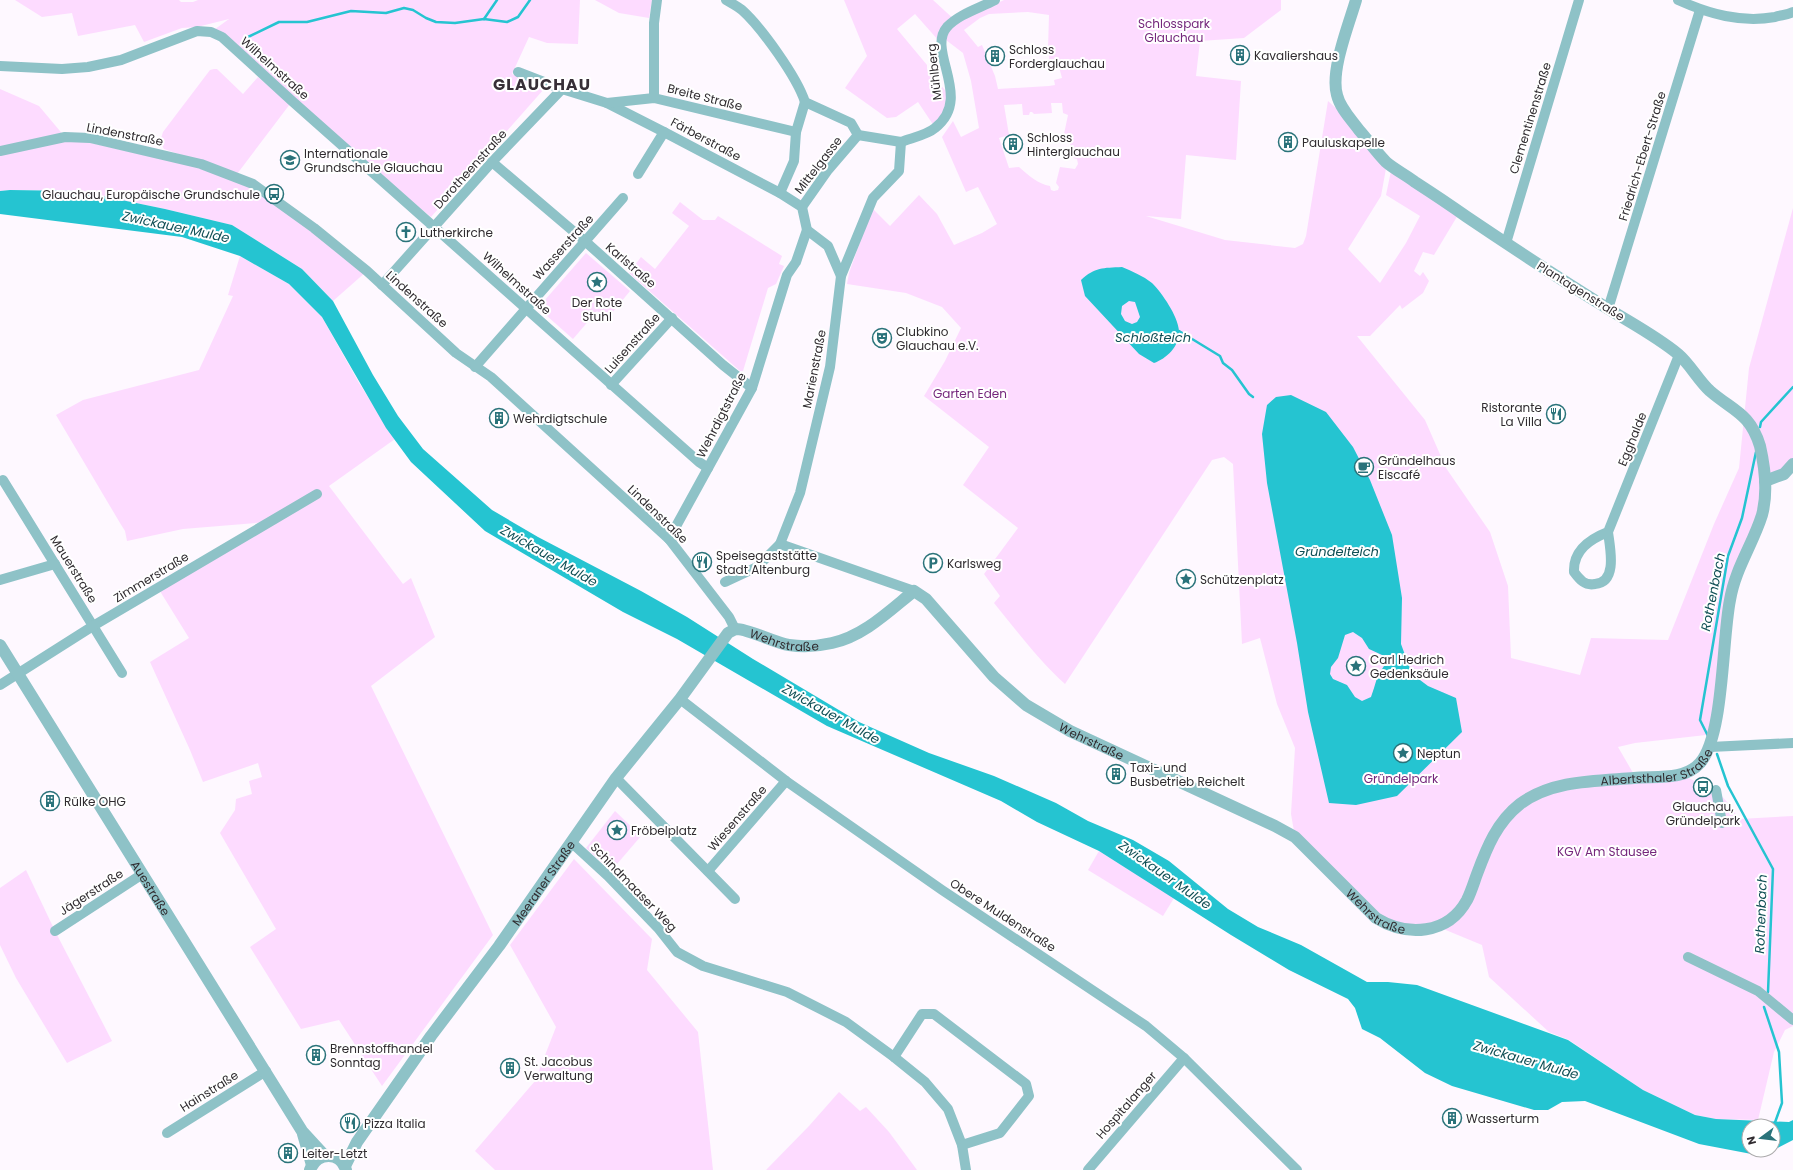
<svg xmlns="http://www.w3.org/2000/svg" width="1793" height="1170" font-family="Poppins,sans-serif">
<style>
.green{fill:#fddbff;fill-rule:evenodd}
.water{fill:#25c4d1;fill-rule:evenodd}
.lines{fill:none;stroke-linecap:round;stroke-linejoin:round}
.stream{stroke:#25c4d1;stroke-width:2.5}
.minor{stroke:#8ec2c7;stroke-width:10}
.tertiary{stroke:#8ec2c7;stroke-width:12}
.labels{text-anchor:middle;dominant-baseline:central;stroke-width:4;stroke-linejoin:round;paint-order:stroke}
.park-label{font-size:12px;fill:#75277c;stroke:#fff}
.poi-label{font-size:12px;fill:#302c30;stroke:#fff;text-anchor:start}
.street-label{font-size:12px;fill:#302c30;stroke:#fff}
.water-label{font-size:13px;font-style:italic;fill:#104f55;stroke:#fff}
.district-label{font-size:16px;font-weight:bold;letter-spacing:1px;fill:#372f37;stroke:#fff}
</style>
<rect width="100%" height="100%" fill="#fef8ff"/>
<g class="green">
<path d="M15 0H179L181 2H193L198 0H580L578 44 547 43 529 37 512 74 544 89 431 217 344 146 211 32 229 19 197 27 182 28 144 42 135 25 78 36 72 13 42 17Z"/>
<path d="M595 0H652L649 18 619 13Z"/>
<path d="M844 0H933L957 22 1004 0H1281V10L1244 38 1200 41 1196 76 1241 81 1236 160 1186 155 1181 219 1146 216 1225 240 1295 248 1303 244 1306 236 1328 101 1359 129 1387 163 1381 196 1348 249 1380 283 1406 243 1420 216 1386 195 1392 166 1458 215 1434 255 1423 252 1414 271 1420 276 1423 272 1429 281 1423 293 1402 309 1400 305 1370 336H1357L1425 420 1446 468 1490 532 1508 586 1511 658 1580 675 1591 638 1668 640 1714 524 1739 468 1749 368 1793 208V464L1765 481 1762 515 1740 565 1715 724 1706 735 1635 743 1618 747 1636 778 1681 775 1716 790 1729 804 1739 819 1793 816V1026L1785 1030 1774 1052 1758 1120 1716 1119 1695 1115 1643 1090 1569 1040 1549 1032 1489 977 1482 945 1436 926 1395 928 1295 837 1291 814 1295 748 1277 704 1260 638 1242 644 1233 464 1224 457 1212 460 1065 684C1038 660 1017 631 994 603L1000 596 984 574 1018 528 963 485 989 447 924 396 945 361 961 328 942 307 906 293 847 284 849 273 872 208 890 226 919 195 937 214 954 245 982 233 997 224 978 187 966 192 942 137 953 121 961 137 979 128 971 81 963 53 946 40 939 41 915 14 897 29 927 65V69L950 96 942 117 934 126 918 102 896 117 887 118 845 88 867 56ZM1028 12 1049 15 1048 49 1050 66 1058 63 1062 78 1054 80 1055 85 1049 86 998 89 995 76 982 45 978 47 964 30 980 18 989 14ZM1051 103H1062L1063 113 1068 115 1064 134 1071 136 1069 157 1077 159 1078 164 1075 169 1060 167 1056 183 1059 187 1058 190 1054 191 1051 190 1050 186C1038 184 1028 175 1019 167L1009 168 999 138 1009 135 1004 105 1022 104 1023 115H1029L1030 112H1032L1034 114 1052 113Z"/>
<path d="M214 69H217L243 94 258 77 290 104 237 174 164 149 160 142 163 132 210 70Z"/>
<path d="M0 89 39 106 65 137 235 176 367 271 333 301 302 269 232 225 165 209 78 191 10 190 0 191Z"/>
<path d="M680 202 703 220H715L718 216 782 256 779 264 784 266 776 284 768 288 743 371H740L629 273 641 257 655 269 689 226 672 213Z"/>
<path d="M586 253 630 291 607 319 597 311 573 339 538 308Z"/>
<path d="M240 256 289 284 322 317 359 383 395 439 329 486 403 584 411 578 435 637 371 686 493 935 382 1086 339 1020 301 1029 250 947 276 929 220 833 235 810 236 799 252 794 249 781 262 777 258 763 203 782 190 750 150 662 189 638 158 588 267 522 183 529 127 541 125 531 120 523 56 415 83 400 199 370 233 296 228 295Z"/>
<path d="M615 811 641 836 611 871 586 848Z"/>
<path d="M1099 851 1174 898 1163 916 1088 870Z"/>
<path d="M574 859 652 939 647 970 698 1032 713 1170H495L475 1151 535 1081 556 1027 510 945Z"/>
<path d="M26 870 55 931 112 1041 67 1063 16 978 0 945V888Z"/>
<path d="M839 1092 860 1111 866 1107 889 1132 917 1170H766L809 1126Z"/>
</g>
<g class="water">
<path d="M10 190 78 191 165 209 232 225 302 269 333 301 373 375 398 416 423 449 492 510 538 537 641 591 687 617 753 659 859 722 929 753 994 776 1056 803 1088 821 1133 840 1169 861 1228 909 1258 927 1301 945 1367 982H1388L1417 985 1568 1040 1643 1090 1695 1115 1716 1119 1789 1122 1793 1120V1140L1762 1156 1699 1144 1585 1101 1562 1102 1548 1110H1534L1452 1086 1425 1073 1380 1038 1362 1029 1355 1008 1348 999 1289 970 1231 935 1099 851 1037 822 1001 801 827 726 677 639 623 612 485 531 411 462 386 428 322 317 289 284 240 256 182 237 0 214V191ZM1749 1126H1773V1150H1749Z"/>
<path d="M1122 267C1132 271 1143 276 1152 283 1162 293 1178 316 1179 331 1180 346 1166 359 1154 363L1139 354 1085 296 1081 280C1095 267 1103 268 1122 267ZM1129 301 1135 302 1140 317 1137 322 1132 324 1125 321 1121 314 1122 306Z"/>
<path d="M1291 395 1326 412 1353 447 1370 480 1392 535 1402 598 1401 644 1412 674 1428 686 1456 698 1462 732 1397 796 1356 805 1329 803 1308 712 1297 643 1267 483 1262 434 1267 405 1276 397ZM1353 632 1362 638 1369 649 1382 655C1389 667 1380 668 1377 678 1375 685 1373 691 1371 697L1362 701 1355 697 1347 685 1333 679 1330 674 1331 667 1338 658 1345 635Z"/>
</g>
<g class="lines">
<g class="stream">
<path d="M484 19 497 0"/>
<path d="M248 37 279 22H307L351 11 386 13 404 8 413 10 426 18 436 22 455 23 484 19 507 22 518 17 530 0"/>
<path d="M1179 331 1220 356 1223 363 1232 370 1249 394 1253 397"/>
<path d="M1760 427 1761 422 1793 387"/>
<path d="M1708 736 1700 720 1728 556 1742 518 1756 452"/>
<path d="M1717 754 1728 786 1773 869 1768 992"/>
<path d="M1764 1007 1779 1052 1782 1103 1773 1128"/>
</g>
<g class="minor">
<path d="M726 0C731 3 737 6 742 10 761 27 797 77 805 102L851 123 858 135"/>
<path d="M1678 0C1709 14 1741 23 1775 17 1781 15 1787 15 1793 12"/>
<path d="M0 66 62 69 88 67 121 60 197 31 211 32 222 37 292 101 699 462 708 468"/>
<path d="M518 72 562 89 607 103 664 132 780 193 802 207 807 230 828 246 841 276"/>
<path d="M654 98V23L657 0"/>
<path d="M607 103 654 98 796 132"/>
<path d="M858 135 901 142"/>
<path d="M901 142C911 138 927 135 935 128 974 98 926 51 947 27 959 14 980 8 995 0"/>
<path d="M0 151 65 137 90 138 201 164 253 184 314 228 367 271 456 353 491 377 669 539 729 617 735 629"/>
<path d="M492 162 586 242 723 365 752 388"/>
<path d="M638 174 664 132"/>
<path d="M780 193 794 161 796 132 805 102"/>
<path d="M802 207 828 170 858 135"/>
<path d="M1506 243 1579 0"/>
<path d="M382 285 492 162 562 89"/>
<path d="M1608 309 1700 10"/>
<path d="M475 367 623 198"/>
<path d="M611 385 672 318"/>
<path d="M3 480 122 673"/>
<path d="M1608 532C1590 539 1573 550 1574 572 1580 580 1585 586 1595 584 1618 582 1610 548 1608 532L1679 355"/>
<path d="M669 539 752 388 787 275 796 262 807 230"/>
<path d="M780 544 914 591"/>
<path d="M0 580 55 564"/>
<path d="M725 582 757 567 780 544 800 493 830 367 841 276 873 198 899 171 901 142"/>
<path d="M0 685 93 626 317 494"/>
<path d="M680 699 786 781 942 890 1146 1026 1184 1058 1297 1170"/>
<path d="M1710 747 1793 743"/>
<path d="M616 778 735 899"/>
<path d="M1716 790 1722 823"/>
<path d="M571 842 608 876 658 928 677 952 703 966 787 992 846 1022 894 1057 925 1082 948 1109 962 1145 966 1170"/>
<path d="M708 871 786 781"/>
<path d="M55 931 141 875"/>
<path d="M1688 957 1758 991 1793 1020"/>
<path d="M894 1057 922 1014H934L1026 1084 1029 1096 1000 1133 962 1145"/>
<path d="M167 1133 266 1071"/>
<path d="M1088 1170 1184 1058"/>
</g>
<g class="tertiary">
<path d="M1765 481 1784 474 1793 464"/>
<path id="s1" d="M0 645 302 1131 325 1156"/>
<path d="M303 1134 312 1165"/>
<path id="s2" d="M345 1166 357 1142 431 1036 499 946 616 778 680 699 728 633C730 632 733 630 736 629 746 628 775 643 789 645 802 647 819 646 832 643 864 636 889 611 914 591L926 599 994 677 1026 705 1070 731 1275 826 1295 837 1376 918C1407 937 1448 935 1467 900 1471 892 1474 882 1477 874 1487 847 1497 822 1520 804 1552 780 1596 781 1634 778 1656 776 1684 781 1700 763 1724 736 1722 639 1730 600 1735 569 1753 544 1762 515 1768 493 1765 468 1760 446 1750 413 1733 411 1710 391 1698 380 1690 364 1678 354 1656 336 1631 323 1607 308 1560 279 1513 248 1467 217 1450 205 1432 193 1415 182 1406 175 1394 169 1386 162 1376 152 1368 140 1359 130 1351 119 1340 108 1337 95 1330 71 1349 24 1356 0"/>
<path d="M310 1170C317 1152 340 1151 346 1170"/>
</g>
</g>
<defs>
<symbol id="building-ring" viewBox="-11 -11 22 22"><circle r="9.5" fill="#fff" stroke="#2a737a" stroke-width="1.5"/><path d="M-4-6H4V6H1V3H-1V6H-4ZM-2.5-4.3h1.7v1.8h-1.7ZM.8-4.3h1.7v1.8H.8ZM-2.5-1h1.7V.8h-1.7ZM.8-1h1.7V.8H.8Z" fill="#2a737a"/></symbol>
<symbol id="school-ring" viewBox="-11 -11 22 22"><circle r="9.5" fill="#fff" stroke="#2a737a" stroke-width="1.5"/><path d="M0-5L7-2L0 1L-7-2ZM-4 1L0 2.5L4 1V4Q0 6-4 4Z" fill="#2a737a"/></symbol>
<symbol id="bus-ring" viewBox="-11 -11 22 22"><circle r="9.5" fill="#fff" stroke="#2a737a" stroke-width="1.5"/><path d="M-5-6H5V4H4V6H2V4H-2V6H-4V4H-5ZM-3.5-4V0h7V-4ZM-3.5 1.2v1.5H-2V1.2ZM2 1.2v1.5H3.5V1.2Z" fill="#2a737a"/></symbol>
<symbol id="church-ring" viewBox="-11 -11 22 22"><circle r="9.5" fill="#fff" stroke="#2a737a" stroke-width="1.5"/><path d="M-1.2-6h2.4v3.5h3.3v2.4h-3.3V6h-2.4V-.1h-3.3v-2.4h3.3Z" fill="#2a737a"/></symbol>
<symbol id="sight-ring" viewBox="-11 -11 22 22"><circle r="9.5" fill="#fff" stroke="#2a737a" stroke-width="1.5"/><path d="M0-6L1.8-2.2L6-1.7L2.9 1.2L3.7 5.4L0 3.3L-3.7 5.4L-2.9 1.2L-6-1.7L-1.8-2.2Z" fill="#2a737a"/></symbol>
<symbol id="theatre-ring" viewBox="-11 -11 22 22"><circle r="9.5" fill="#fff" stroke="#2a737a" stroke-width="1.5"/><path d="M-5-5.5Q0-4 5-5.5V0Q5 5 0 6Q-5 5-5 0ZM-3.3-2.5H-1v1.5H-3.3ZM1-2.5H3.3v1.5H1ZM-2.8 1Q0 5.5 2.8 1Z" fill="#2a737a"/></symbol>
<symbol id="restaurant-ring" viewBox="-11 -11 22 22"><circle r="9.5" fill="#fff" stroke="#2a737a" stroke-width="1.5"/><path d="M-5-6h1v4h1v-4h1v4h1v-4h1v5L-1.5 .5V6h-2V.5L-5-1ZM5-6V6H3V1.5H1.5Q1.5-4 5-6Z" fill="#2a737a"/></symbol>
<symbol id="cafe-ring" viewBox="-11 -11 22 22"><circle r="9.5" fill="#fff" stroke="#2a737a" stroke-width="1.5"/><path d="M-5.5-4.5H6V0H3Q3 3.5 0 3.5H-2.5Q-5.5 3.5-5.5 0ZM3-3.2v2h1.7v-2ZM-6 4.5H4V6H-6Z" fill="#2a737a"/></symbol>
<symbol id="parking-ring" viewBox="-11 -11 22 22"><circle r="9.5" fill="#fff" stroke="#2a737a" stroke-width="1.5"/><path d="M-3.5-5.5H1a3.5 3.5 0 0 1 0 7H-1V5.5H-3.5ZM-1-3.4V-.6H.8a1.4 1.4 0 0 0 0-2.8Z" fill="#2a737a"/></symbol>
</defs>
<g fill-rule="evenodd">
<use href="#building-ring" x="1229" y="44" width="22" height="22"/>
<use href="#building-ring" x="984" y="45" width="22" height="22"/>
<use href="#building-ring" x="1277" y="131" width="22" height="22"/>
<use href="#building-ring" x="1002" y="133" width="22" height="22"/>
<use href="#school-ring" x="279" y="149" width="22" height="22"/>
<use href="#bus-ring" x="263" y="183" width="22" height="22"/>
<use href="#church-ring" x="395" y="221" width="22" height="22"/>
<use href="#sight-ring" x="586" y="271" width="22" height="22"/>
<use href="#theatre-ring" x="871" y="327" width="22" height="22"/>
<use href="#restaurant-ring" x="1545" y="403" width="22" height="22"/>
<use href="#building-ring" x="488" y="407" width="22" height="22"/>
<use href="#cafe-ring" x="1353" y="456" width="22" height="22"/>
<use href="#restaurant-ring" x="691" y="551" width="22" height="22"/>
<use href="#parking-ring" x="922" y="552" width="22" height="22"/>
<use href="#sight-ring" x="1175" y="568" width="22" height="22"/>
<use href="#sight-ring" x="1345" y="655" width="22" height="22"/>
<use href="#sight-ring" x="1392" y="742" width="22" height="22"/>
<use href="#building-ring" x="1105" y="763" width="22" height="22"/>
<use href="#bus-ring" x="1692" y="776" width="22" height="22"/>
<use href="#building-ring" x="39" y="790" width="22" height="22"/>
<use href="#sight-ring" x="606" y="819" width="22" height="22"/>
<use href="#building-ring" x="305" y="1044" width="22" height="22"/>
<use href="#building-ring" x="499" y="1057" width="22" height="22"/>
<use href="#building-ring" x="1441" y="1107" width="22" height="22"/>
<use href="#restaurant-ring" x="339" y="1112" width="22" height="22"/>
<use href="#building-ring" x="277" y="1142" width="22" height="22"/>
</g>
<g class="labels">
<g class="park-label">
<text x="1174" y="23">Schlosspark<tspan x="1174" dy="14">Glauchau</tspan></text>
<text x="970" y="393">Garten Eden</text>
<text x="1401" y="778">Gründelpark</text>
<text x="1607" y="851">KGV Am Stausee</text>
</g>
<g class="poi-label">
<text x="1009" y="49">Schloss<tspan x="1009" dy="14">Forderglauchau</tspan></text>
<text x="1254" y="55">Kavaliershaus</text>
<text x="1027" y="137">Schloss<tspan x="1027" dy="14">Hinterglauchau</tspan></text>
<text x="1302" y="142">Pauluskapelle</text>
<text x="304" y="153">Internationale<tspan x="304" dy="14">Grundschule Glauchau</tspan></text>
<text x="260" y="194" text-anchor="end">Glauchau, Europäische Grundschule</text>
<text x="420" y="232">Lutherkirche</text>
<text x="597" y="302" text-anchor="middle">Der Rote<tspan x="597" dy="14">Stuhl</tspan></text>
<text x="896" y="331">Clubkino<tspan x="896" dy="14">Glauchau e.V.</tspan></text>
<text x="1542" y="407" text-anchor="end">Ristorante<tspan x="1542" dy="14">La Villa</tspan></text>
<text x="513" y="418">Wehrdigtschule</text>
<text x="1378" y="460">Gründelhaus<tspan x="1378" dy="14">Eiscafé</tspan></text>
<text x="716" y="555">Speisegaststätte<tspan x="716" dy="14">Stadt Altenburg</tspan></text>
<text x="947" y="563">Karlsweg</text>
<text x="1200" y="579">Schützenplatz</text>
<text x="1370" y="659">Carl Hedrich<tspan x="1370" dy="14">Gedenksäule</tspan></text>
<text x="1417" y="753">Neptun</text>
<text x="1130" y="767">Taxi- und<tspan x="1130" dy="14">Busbetrieb Reichelt</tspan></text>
<text x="64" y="801">Rülke OHG</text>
<text x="1703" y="806" text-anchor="middle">Glauchau,<tspan x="1703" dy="14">Gründelpark</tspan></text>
<text x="631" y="830">Fröbelplatz</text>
<text x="330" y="1048">Brennstoffhandel<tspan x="330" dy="14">Sonntag</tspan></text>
<text x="524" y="1061">St. Jacobus<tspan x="524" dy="14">Verwaltung</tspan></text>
<text x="1466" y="1118">Wasserturm</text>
<text x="364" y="1123">Pizza Italia</text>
<text x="302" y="1153">Leiter-Letzt</text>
</g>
<g class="street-label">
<text transform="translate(275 68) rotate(42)">Wilhelmstraße</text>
<text transform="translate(934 72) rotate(-96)">Mühlberg</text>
<text transform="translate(705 97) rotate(14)">Breite Straße</text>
<text transform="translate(1530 118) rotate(-73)">Clementinenstraße</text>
<text transform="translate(125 134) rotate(11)">Lindenstraße</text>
<text transform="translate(706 139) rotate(28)">Färberstraße</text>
<text transform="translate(1642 156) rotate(-73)">Friedrich-Ebert-Straße</text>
<text transform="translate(818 165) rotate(-52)">Mittelgasse</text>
<text transform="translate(470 169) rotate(-48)">Dorotheenstraße</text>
<text transform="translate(563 247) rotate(-48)">Wasserstraße</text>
<text transform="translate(631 265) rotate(41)">Karlstraße</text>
<text transform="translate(517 283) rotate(42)">Wilhelmstraße</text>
<text transform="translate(1581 291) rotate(32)">Plantagenstraße</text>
<text transform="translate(417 299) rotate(42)">Lindenstraße</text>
<text transform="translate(632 343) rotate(-48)">Luisenstraße</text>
<text transform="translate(814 369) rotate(-79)">Marienstraße</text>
<text transform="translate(721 415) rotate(-63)">Wehrdigtstraße</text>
<text transform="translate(1632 439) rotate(-68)">Egghalde</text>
<text transform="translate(658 514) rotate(44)">Lindenstraße</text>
<text transform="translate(74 569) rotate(58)">Mauerstraße</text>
<text transform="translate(151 577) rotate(-31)">Zimmerstraße</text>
<text stroke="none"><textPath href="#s2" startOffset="716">Wehrstraße</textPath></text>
<text stroke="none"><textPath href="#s2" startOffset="1098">Wehrstraße</textPath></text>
<text stroke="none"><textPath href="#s2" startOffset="1798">Albertsthaler Straße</textPath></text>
<text transform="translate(737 818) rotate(-49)">Wiesenstraße</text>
<text stroke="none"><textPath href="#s2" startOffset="346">Meeraner Straße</textPath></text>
<text transform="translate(634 887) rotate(46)">Schindmaaser Weg</text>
<text stroke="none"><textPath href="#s1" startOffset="286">Auestraße</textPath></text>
<text transform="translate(91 892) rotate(-33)">Jägerstraße</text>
<text stroke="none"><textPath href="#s2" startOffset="1434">Wehrstraße</textPath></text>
<text transform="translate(1003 915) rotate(33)">Obere Muldenstraße</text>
<text transform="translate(209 1091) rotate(-32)">Hainstraße</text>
<text transform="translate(1126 1105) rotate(-49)">Hospitalanger</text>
</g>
<g class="water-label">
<text transform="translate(176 227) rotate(12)">Zwickauer Mulde</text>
<text x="1153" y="337">Schloßteich</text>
<text x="1337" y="551">Gründelteich</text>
<text transform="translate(549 556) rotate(30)">Zwickauer Mulde</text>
<text transform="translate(1713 592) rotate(-79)">Rothenbach</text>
<text transform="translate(831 714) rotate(29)">Zwickauer Mulde</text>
<text transform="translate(1165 875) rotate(35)">Zwickauer Mulde</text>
<text transform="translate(1761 914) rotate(-88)">Rothenbach</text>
<text transform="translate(1526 1060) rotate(16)">Zwickauer Mulde</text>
</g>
<g class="district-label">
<text x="542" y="84">GLAUCHAU</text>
</g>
</g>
<g transform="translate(1761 1138) rotate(255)"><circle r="19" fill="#ffffff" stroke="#acabac"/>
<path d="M0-3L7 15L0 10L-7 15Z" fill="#2a737a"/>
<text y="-6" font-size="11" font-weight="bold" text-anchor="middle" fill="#302c30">N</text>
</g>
</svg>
